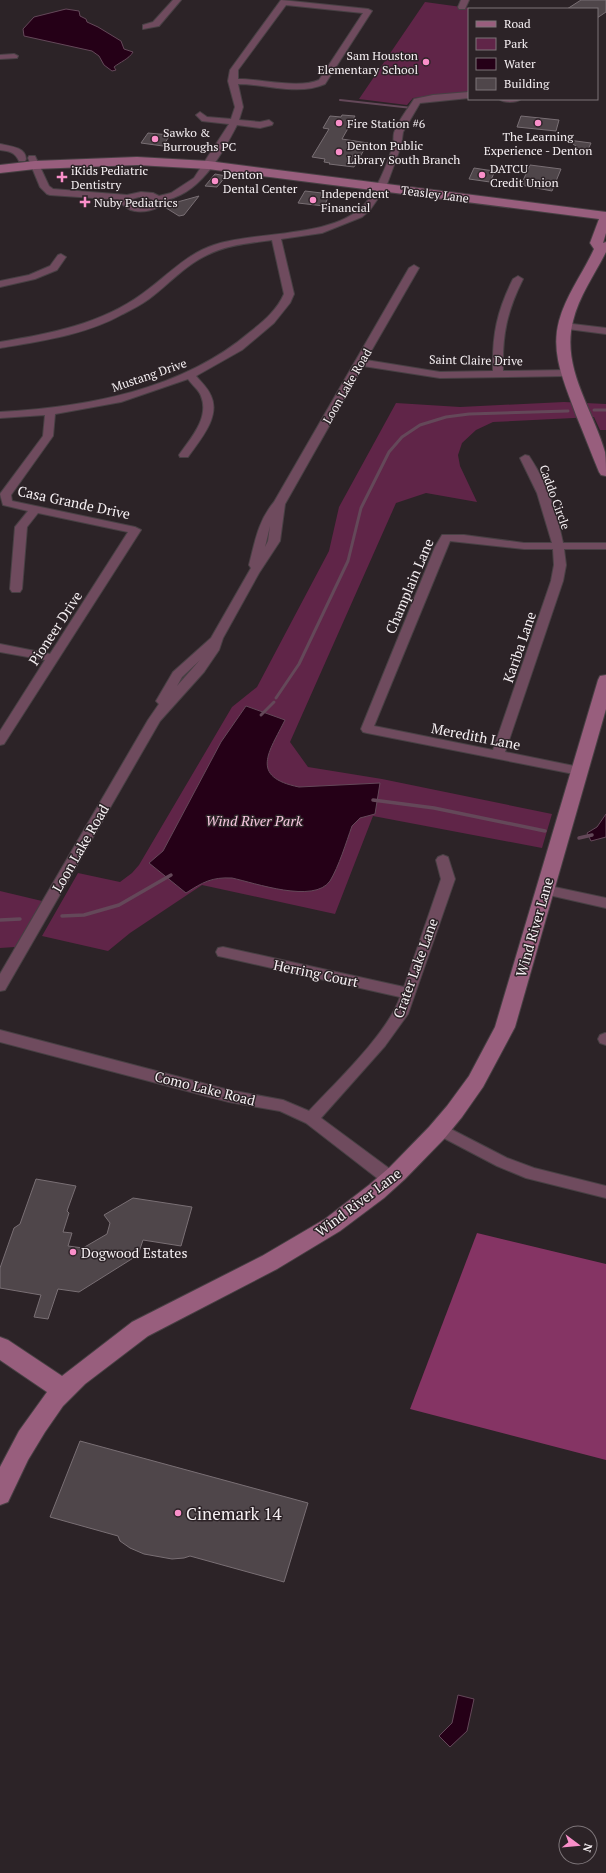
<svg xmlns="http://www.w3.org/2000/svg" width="606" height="1873" font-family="'PT Serif',serif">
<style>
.green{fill:#602548}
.forest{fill:#853464}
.water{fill:#250017;stroke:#644859}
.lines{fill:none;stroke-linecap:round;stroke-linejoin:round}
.stream-far2{stroke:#644859;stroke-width:2}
.stream-far1{stroke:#644859;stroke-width:3}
.stream{stroke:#644859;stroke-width:3.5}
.building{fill:#4f464a;stroke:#796f74}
.street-casing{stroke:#484044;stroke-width:2}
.secondary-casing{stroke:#484044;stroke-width:2}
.street{fill:#6f4b5e;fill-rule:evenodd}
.secondary{fill:#985e7d;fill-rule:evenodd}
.poi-dot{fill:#f98fc9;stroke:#2c2327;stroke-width:1.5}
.labels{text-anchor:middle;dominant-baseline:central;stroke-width:3;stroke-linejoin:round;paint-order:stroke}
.far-poi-label{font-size:12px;fill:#f6f0f3;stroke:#2c2327;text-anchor:start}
.far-street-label{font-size:12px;fill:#f6f0f3;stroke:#2c2327}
.street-label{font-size:14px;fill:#f6f0f3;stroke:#2c2327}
.park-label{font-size:14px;font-style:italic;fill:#f8c8e0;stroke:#2c2327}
.poi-label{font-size:14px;fill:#f6f0f3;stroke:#2c2327;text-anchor:start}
.near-poi-label{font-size:17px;fill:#f6f0f3;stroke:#2c2327;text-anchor:start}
</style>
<rect width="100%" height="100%" fill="#2c2327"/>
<g class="green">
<path d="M425 2 476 9H469V93L413 98 407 105 359 99Z"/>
<path d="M564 402 606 404V430H600L594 417 493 422 476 430 462 443 458 455 460 466 477 502 426 493 396 503 290 742 308 767 382 779 552 814 542 848 373 816 335 914 202 885 130 933 108 951 42 936 78 873 120 882 132 873 139 865 232 707 257 687 329 551 339 507 396 403 460 407Z"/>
<path d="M0 891 42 901 15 947 0 948Z"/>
</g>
<path class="forest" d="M477 1233 606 1264V1460L410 1409Z"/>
<g class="water">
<path d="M66 9 79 11 80 16 86 19 87 22 98 27 121 41 124 49 133 52C129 59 120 62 114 67L116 70 112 71 104 65 99 56 92 51 24 36 23 29 34 17Z"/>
<path d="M246 706 285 720C269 752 249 777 299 787L380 783 375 814 360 818 352 826C346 843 339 866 330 881 314 904 255 883 232 878 212 877 203 882 186 893L149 863 163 851 221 742Z"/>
<path d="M606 814V837L591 841 587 833 597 827Z"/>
<path d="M458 1695 474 1699 467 1731 450 1747 439 1736 452 1723Z"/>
</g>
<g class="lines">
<path class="stream-far2" d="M340 100 412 108"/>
<g class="stream-far1">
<path d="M594 410H606"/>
<path d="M276 698 299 664 348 561 361 508 389 452 402 437 420 425 446 417 469 414 568 411"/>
<path d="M261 715 274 702"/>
</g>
<g class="stream">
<path d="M373 800 434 808 545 831"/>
<path d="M579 838 592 835"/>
<path d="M62 916 84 915 119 905 171 875"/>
<path d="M0 920 20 919"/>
</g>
</g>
<g class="building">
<path d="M581 0H606V12L597 18V9H567Z"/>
<path d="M342 115 355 116 342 139 368 143 354 167 329 164 330 163 324 162 325 159 312 157 329 129 323 128 330 116 341 117Z"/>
<path d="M521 116 559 120 556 131 517 127Z"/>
<path d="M148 133 170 135 163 146 141 143Z"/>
<path d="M568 140 591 143 586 154Z"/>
<path d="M530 165 561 169 552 191 521 185Z"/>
<path d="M474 168 487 170 495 171 490 182 469 179Z"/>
<path d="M215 174 226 176 217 187 205 186Z"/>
<path d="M305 191 330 194 324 206 298 203Z"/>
<path d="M199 196 184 215 179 216 163 206Z"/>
<path d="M36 1179 76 1186 67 1211 69 1213 63 1232 72 1233 68 1246 83 1248 107 1234 110 1223 104 1215 133 1198 192 1207 181 1246 143 1240 138 1255 79 1292 58 1289 48 1319 34 1317 41 1295 0 1288V1268L14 1228 20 1224Z"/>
<path d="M80 1441 308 1503 284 1582 190 1556 184 1558 172 1559 144 1554 130 1548 120 1541 118 1536 50 1517Z"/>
</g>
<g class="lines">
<defs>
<g id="street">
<path d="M173 0H181L159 26 143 29V25L153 22Z"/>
<path d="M281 0 368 9 372 11 325 84C298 96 267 84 238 84L243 107 239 120 260 122 269 120 273 123 272 125 260 128 237 125C221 156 199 196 161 201L159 207C148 212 132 215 122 204L123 200 50 195 47 194 40 187 28 158 29 156H35L49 186 53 189 127 195 141 192 153 193 159 196 171 193 194 178 229 124 202 121 196 115 200 112 207 117 231 119 235 107 228 81 230 70ZM286 5 363 13 319 80C299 89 261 79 238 79V70ZM139 197H147L152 200V204L141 206 132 203V199Z"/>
<path d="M461 0H469L465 9H459L458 7Z"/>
<path d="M14 54 18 56 17 58 0 59V55Z"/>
<path d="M469 92V98L420 103 403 132 401 146 386 187 370 210 362 217 322 233 281 239 294 294 290 303 274 323 242 350 196 376C201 382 208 388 211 396 221 417 199 441 188 457H180L179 455C190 439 210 418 201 396 199 390 192 385 188 379L121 402 55 414 53 436 11 495 12 501 135 527 141 530 4 744 0 745V731L45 660 0 652V644L50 654 128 532 38 513 27 527 22 589 20 592H12L10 589 15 527 28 511 3 505 0 494 43 436 45 415 0 418V412C87 407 182 390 250 332 264 321 277 310 284 294L272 240C250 243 227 245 207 255 185 265 168 285 149 299 141 305 131 310 123 314 86 335 41 341 0 348V342C49 334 101 324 142 294 166 277 186 254 214 245 256 231 330 238 362 207 375 195 388 163 393 145 394 141 393 137 394 133 397 122 408 109 414 99L433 95Z"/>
<path d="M499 99H521C516 103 504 103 499 99Z"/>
<path d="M0 144C9 146 26 147 26 159L25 161H19C15 152 9 151 0 150Z"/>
<path d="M61 254 66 257 57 270 35 279 0 287V281L29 275 50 266 58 255Z"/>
<path d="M414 265 419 268 366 360 440 372 493 371C492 335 497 311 513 279L518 276 523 279C507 311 502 335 503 371L567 370 572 373 567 376 440 378 363 366 285 504 280 541 259 573 223 638 219 650 204 672 160 721 5 990 0 991V974L148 720 159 704 156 701 173 672 211 638 251 568 249 565C255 542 258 521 274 502L409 268ZM270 526 268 541 265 547ZM200 660 177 686 182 677Z"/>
<path d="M564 323 606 328V334L560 328 559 326Z"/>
<path d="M525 455 529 456C546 481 557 513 563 543H606V549H564L566 565 563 581 505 752 584 768 585 771 584 774 579 775 367 733 363 732 361 729 435 547 442 535H464L524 543H552L537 493 520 458ZM450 541 524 549H553L554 565 551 581 493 750 374 726Z"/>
<path d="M443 855 448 857 455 879 408 1014 385 1046 321 1118 398 1175 400 1180 398 1185 392 1186 386 1185 306 1123 280 1111 229 1102 0 1042V1030L229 1090 283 1100 309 1111C336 1082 388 1033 400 997L223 957 218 956 216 952 218 948 223 947 404 987 441 879 436 860 438 857Z"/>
<path d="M545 885 606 898V908L540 893 538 890 540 887Z"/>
<path d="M605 1033H606V1045L600 1043 598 1039 600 1035Z"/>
<path d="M441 1124 507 1158 534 1168 606 1186V1198L526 1178 497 1166 436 1134 433 1130 436 1126Z"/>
</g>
<g id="secondary">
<path d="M137 157 208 161 606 212V233L603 243 606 242V252C595 274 579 296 573 321 561 368 593 409 605 452 606 459 606 469 606 476L601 475 599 472C591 453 584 434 576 415 565 384 550 354 559 321 566 295 583 273 594 249L590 243 599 219 208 169 137 165 35 169 0 173V165L35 161Z"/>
<path d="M606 675V709L515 1027 483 1087 462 1117 444 1139 405 1179 384 1198 340 1231 277 1269 148 1336 85 1384 63 1406 45 1432 28 1460 8 1502 0 1505V1467L19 1431 47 1392 0 1360V1337L8 1340 62 1376 132 1322 262 1256 325 1219 369 1185 390 1167 429 1127 447 1106 469 1076 495 1027 598 680 600 676Z"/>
</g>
</defs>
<use href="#street" class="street-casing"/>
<use href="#secondary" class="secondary-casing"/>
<use href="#street" class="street"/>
<use href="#secondary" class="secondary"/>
</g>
<g class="poi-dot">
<circle cx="426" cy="62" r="4"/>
<circle cx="339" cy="123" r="4"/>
<circle cx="538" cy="123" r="4"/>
<circle cx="155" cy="139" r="4"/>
<circle cx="339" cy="152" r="4"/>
<circle cx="482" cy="175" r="4"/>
<path d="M60 171h4v4h4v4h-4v4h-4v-4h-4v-4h4z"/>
<circle cx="215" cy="181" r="4"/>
<circle cx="313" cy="200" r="4"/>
<path d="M83 196h4v4h4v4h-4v4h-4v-4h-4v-4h4z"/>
<circle cx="73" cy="1252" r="4"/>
<circle cx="178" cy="1513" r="4"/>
</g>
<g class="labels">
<g class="far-poi-label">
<text x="418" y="55" text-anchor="end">Sam Houston<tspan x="418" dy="14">Elementary School</tspan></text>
<text x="347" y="123">Fire Station #6</text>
<text x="163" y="132">Sawko &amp;<tspan x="163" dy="14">Burroughs PC</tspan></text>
<text x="538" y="136" text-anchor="middle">The Learning<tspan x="538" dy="14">Experience - Denton</tspan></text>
<text x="347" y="145">Denton Public<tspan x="347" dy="14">Library South Branch</tspan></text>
<text x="490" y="168">DATCU<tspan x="490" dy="14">Credit Union</tspan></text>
<text x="71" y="170">iKids Pediatric<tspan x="71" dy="14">Dentistry</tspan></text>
<text x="223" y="174">Denton<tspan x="223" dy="14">Dental Center</tspan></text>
<text x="321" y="193">Independent<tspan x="321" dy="14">Financial</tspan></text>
<text x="94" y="202">Nuby Pediatrics</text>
</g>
<g class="far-street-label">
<text transform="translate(435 194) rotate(7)">Teasley Lane</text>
<text transform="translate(476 360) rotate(1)">Saint Claire Drive</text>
<text transform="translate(149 375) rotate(-19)">Mustang Drive</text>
<text transform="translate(347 386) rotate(-60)">Loon Lake Road</text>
<text transform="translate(555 497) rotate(70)">Caddo Circle</text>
</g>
<g class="street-label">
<text transform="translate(74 502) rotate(12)">Casa Grande Drive</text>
<text transform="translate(409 586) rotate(-67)">Champlain Lane</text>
<text transform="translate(55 628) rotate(-57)">Pioneer Drive</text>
<text transform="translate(519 647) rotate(-71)">Kariba Lane</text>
<text transform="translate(476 736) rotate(11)">Meredith Lane</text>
<text transform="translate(80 848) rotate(-60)">Loon Lake Road</text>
<text transform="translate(534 927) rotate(-74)">Wind River Lane</text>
<text transform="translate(415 968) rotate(-70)">Crater Lake Lane</text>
<text transform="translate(316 973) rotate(12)">Herring Court</text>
<text transform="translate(205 1088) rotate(14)">Como Lake Road</text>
<text transform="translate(358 1202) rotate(-37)">Wind River Lane</text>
</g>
<g class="park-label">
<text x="254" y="820">Wind River Park</text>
</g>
<g class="poi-label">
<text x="81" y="1252">Dogwood Estates</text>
</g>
<g class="near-poi-label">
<text x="186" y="1513">Cinemark 14</text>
</g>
</g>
<rect x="468" y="8" width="130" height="92" fill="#2c2327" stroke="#7d7579"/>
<rect x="476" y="21" width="20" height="6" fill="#985e7d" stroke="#7d7579"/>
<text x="504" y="28" font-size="12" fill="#f6f0f3">Road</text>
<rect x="476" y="38" width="20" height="12" fill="#602548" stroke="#7d7579"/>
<text x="504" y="48" font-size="12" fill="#f6f0f3">Park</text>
<rect x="476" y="58" width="20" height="12" fill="#250017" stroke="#7d7579"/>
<text x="504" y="68" font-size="12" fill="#f6f0f3">Water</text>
<rect x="476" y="78" width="20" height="12" fill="#4f464a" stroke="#7d7579"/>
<text x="504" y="88" font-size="12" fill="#f6f0f3">Building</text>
<g transform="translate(578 1845) rotate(106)"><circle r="19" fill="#2c2327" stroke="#7d7579"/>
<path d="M0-3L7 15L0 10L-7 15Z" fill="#f98fc9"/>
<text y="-6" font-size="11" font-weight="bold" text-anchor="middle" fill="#f6f0f3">N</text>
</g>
</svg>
